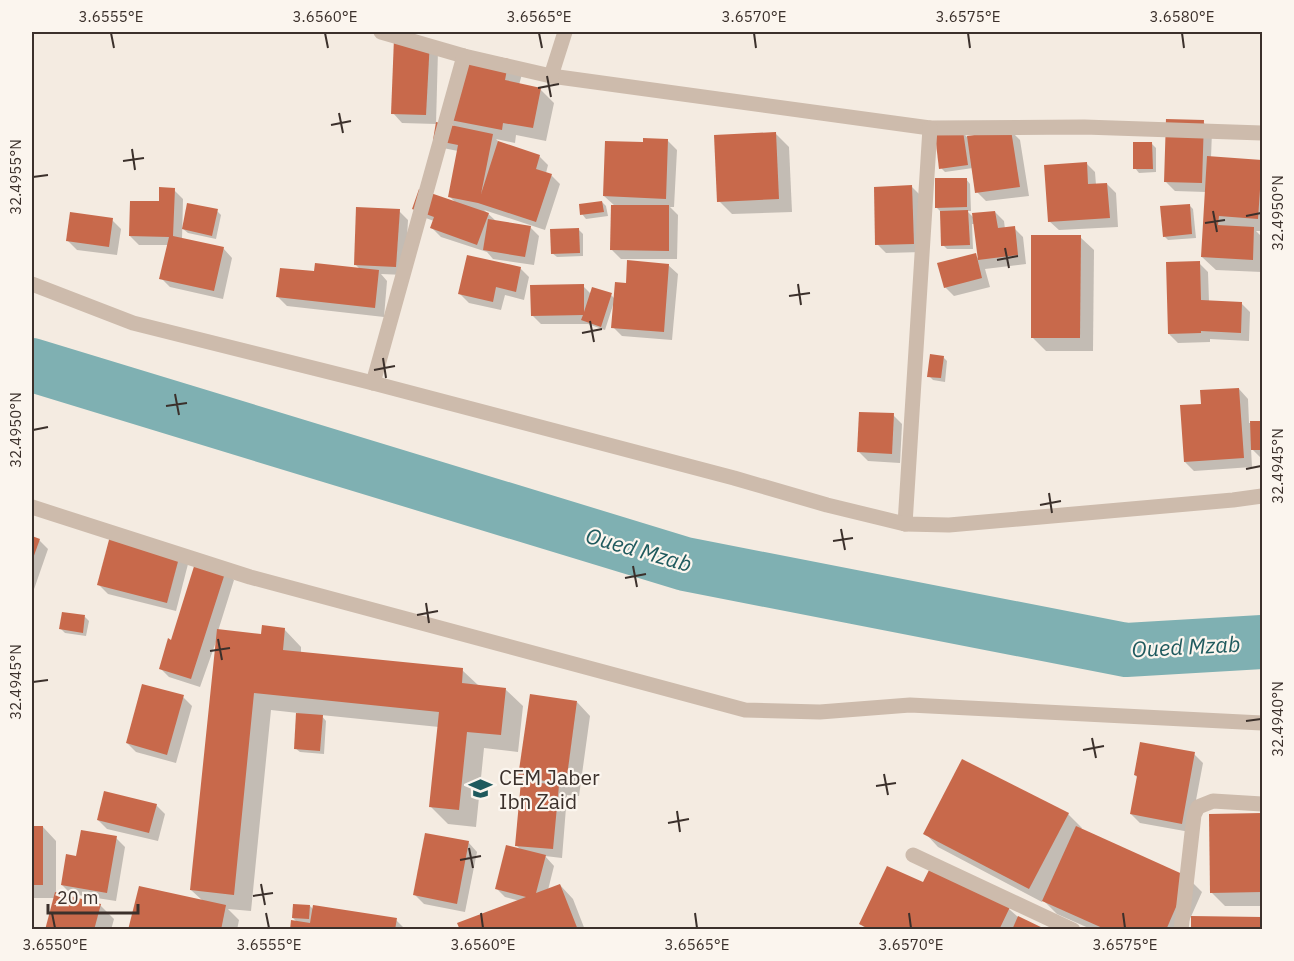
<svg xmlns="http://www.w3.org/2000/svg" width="1294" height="961" font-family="'IBM Plex Sans',sans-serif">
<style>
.shadow{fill:#0003}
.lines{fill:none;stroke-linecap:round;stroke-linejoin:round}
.river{stroke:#7fb0b2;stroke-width:54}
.building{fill:#c8694b}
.minor{stroke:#cdbbac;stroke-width:15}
.tertiary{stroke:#cdbbac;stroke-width:15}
.ticks{fill:none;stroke:#3b302b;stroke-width:2}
.labels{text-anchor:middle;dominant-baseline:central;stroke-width:4.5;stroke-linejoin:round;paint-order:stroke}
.poi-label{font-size:21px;fill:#3b302b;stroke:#fbf5ee;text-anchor:start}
.water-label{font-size:22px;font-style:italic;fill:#1f5a5e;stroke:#fbf5ee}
.neatline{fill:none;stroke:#3b302b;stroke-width:2}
.ticks-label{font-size:15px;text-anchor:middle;fill:#3b302b}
</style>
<rect width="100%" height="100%" fill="#f4ebe1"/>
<g class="shadow">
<path d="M429 41 438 50 436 124 402 123 393 113Z"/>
<path d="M460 52 522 74 519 85 540 89 554 103 546 141 516 135 515 143 496 139 501 144 539 156 548 165 546 173 551 175 560 184 545 230 484 210 496 221 530 227 539 236 534 265 493 259 487 252 441 237 432 228 434 221 423 217 414 208 456 203 449 196 458 151 443 148 456 128 447 119Z"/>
<path d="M1203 122 1212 131 1211 158 1262 162V231H1256L1262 237V272L1216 270 1202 257 1206 192 1175 191 1166 182Z"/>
<path d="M1011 131 1020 140 1029 196 986 201 977 192 973 168 945 172 941 168 963 133 967 137Z"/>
<path d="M775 133 789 147 792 212 732 214 719 201Z"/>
<path d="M668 141 677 150 674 207H670L678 215 677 259H621L612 250 615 206 604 196 644 144Z"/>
<path d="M1152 144 1156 148V172L1139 173 1135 168Z"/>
<path d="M1086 163 1095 172 1096 185 1107 184 1116 193 1118 227 1059 230 1049 221Z"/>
<path d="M966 179 970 184 971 211H967L974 218 995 212 1004 221 1005 229 1014 228 1023 237 1026 264 985 269 990 287 954 296 945 287 975 255 979 259 975 224H972L973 249H947L943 245 940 211 936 207Z"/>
<path d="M912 187 921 196 922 252 886 253 877 244Z"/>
<path d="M174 190 183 199 182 239 223 248 232 258 223 299 170 287 161 278 168 245H139L130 236Z"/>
<path d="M602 202 606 206 608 216 586 219 582 214Z"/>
<path d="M1189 205 1193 209 1196 238 1168 240 1164 236Z"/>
<path d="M217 211 221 215 216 239 188 233 182 228Z"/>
<path d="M399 211 408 220 405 275 381 274 387 281 384 317 287 306 278 297 315 273 361 270 355 264Z"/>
<path d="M112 220 121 229 117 255 77 250 68 241Z"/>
<path d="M578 229 583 234V256L557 257 552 253Z"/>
<path d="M1080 237 1094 250 1093 351H1046L1032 337Z"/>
<path d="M1199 263 1208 272 1209 302 1241 303 1250 312 1249 341 1210 339V342L1178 343 1169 334Z"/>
<path d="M668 265 678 274 672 340 622 336 613 327V305L605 330 588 324H541L532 315 583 286 591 294 611 295 615 299 627 285Z"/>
<path d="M520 268 529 277 524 300 505 295 501 310 469 303 460 294Z"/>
<path d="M943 357 947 361 945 382 933 380 929 376Z"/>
<path d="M1239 389 1248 399 1249 423H1262V459L1251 448 1252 467 1194 471 1185 462 1202 405Z"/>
<path d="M893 415 902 424 900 463 868 461 859 452Z"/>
<path d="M32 537 39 540 48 549 32 595Z"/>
<path d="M111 538 188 564 176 611 108 594 99 585Z"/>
<path d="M225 571 234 580 218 631 262 635 284 629 301 647V653L462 670 479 686 505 689 523 706 518 752 484 748 476 827 448 824 431 807 439 727 321 715 326 721 324 754 300 752 295 748 298 713 271 710 251 911 228 909 239 920 237 930H130L203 901 191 890 218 636 200 687 169 677 160 668 172 642Z"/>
<path d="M85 617 89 621 86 636 65 633 61 629Z"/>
<path d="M183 697 192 706 176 763 136 752 127 743Z"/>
<path d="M577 702 590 716 579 796 567 795 562 858 545 856 554 866 548 890 560 885 573 899 585 930H461L520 901 505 897 496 888 522 851 517 846 526 783 519 776Z"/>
<path d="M1194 754 1203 763 1190 832 1140 823 1131 814 1138 778 1135 775Z"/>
<path d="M156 805 165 814 158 841 107 829 98 820Z"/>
<path d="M1068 814 1082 828 1080 830 1188 878 1202 892 1185 930H1093L1057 914 1043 900 1042 902 938 847 925 833Z"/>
<path d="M1210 815H1262V906H1225L1212 893Z"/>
<path d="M32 827H43L56 841V894L100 905 114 919 111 930H46L55 898H32Z"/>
<path d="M116 838 125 847 116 901 71 894 62 885Z"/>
<path d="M468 842 477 852 465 912 424 904 415 895Z"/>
<path d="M924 884 1009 909 1018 917 1043 930H867L861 924Z"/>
<path d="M310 906 314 910 396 920 406 930H291L298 923 293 918Z"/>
</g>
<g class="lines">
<path class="river" d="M32 365 685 564 1126 650 1262 642"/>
</g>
<g class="building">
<path d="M394 38 430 40 426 115 391 114Z"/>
<path d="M459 50 509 59 505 80 541 88 533 128 503 123 502 130 445 119Z"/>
<path d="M1166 119 1204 120 1202 183 1164 182Z"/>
<path d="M436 122 493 134 481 194 498 141 540 155 536 169 552 174 536 222 478 203 448 197 458 145 433 140Z"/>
<path d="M1011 130 1020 187 975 193 967 136Z"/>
<path d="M963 131 968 165 939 169 935 135Z"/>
<path d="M776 132 779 199 717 202 714 135Z"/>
<path d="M643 138 668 139 666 199 603 196 605 141 643 142Z"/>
<path d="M1133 142H1152L1153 169H1133Z"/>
<path d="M1207 156 1262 160 1258 219 1219 216 1218 225 1254 227 1253 260 1201 257Z"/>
<path d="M1087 162 1088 184 1107 183 1110 218 1048 222 1044 165Z"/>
<path d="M935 178H967V207L935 208Z"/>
<path d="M912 185 914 244 875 245 874 187Z"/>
<path d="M159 187 175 188 173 236 224 247 214 291 159 279 169 237 129 236 130 201H159Z"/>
<path d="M419 189 489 213 477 245 430 228 434 217 412 209Z"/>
<path d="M602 201 604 212 580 215 579 204Z"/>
<path d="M187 203 218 209 212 236 182 229Z"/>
<path d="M1190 204 1192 234 1163 237 1160 206Z"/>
<path d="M611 205H669V251L610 250Z"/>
<path d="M356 207 400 209 396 267 354 265Z"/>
<path d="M968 210 970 245 941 246 940 211Z"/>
<path d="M995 211 998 228 1015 226 1018 255 978 260 972 213Z"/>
<path d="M70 212 113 218 109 247 66 241Z"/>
<path d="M488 219 531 226 525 257 483 250Z"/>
<path d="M579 228 580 253 551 254 550 229Z"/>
<path d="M1031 235H1081L1080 338H1031Z"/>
<path d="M976 253 982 278 944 288 937 263Z"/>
<path d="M467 255 521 267 516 292 496 287 493 302 458 294Z"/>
<path d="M627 260 669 264 664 332 611 328 615 282 626 283Z"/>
<path d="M1200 261 1201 300 1242 302 1241 333 1201 331V333L1168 334 1166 262Z"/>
<path d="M315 263 379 270 375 308 276 297 280 268 314 271Z"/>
<path d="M584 284V312L592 287 612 293 601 327 581 320 583 315 531 316 530 285Z"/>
<path d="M930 354 944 356 941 378 927 377Z"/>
<path d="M1239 388 1244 458 1184 462 1180 405 1201 404 1200 390Z"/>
<path d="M859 412 894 413 892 454 857 452Z"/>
<path d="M1250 421H1262V450H1251Z"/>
<path d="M32 536 40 539 32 561Z"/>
<path d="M110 536 180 554 167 603 97 585Z"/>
<path d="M196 560 226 570 191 679 159 669 168 638 171 640Z"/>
<path d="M62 612 85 615 83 633 59 629Z"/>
<path d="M262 625 285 628 283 650 463 668 462 683 506 688 501 735 467 732 459 810 429 807 439 712 254 693 234 895 190 890 217 629 261 634Z"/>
<path d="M142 684 184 695 167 755 126 743Z"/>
<path d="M530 694 577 701 566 784 518 777Z"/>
<path d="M296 713 323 715 320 751 294 749Z"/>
<path d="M1140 742 1195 752 1182 824 1130 814 1137 776 1134 775Z"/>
<path d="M962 759 1069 813 1029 889 923 834Z"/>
<path d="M521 781 559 785 553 849 515 846Z"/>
<path d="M104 791 157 804 149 833 97 820Z"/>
<path d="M1262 813V892L1210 893 1209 814Z"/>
<rect x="32" y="826" width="11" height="59"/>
<path d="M1076 826 1189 877 1166 930H1107L1042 901Z"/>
<path d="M81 830 117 836 107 893 61 885 66 854 76 856Z"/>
<path d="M425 833 469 841 457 904 413 895Z"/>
<path d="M506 845 546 855 536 893 560 884 578 930H460L457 923 526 897 495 889Z"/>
<path d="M887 866 923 882 929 870 1010 907 999 930H871L859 924Z"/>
<path d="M139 886 226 905 221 930H128Z"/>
<path d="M55 892 101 904 94 930H45Z"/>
<path d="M293 904 310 905 309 919 292 918Z"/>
<path d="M313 905 397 918 395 930H290L291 920 310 923Z"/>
<path d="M1018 916 1047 930H1012Z"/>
<path d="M1191 916 1262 917V930H1191Z"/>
</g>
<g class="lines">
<g class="minor">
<path d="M381 32 464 56 551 76 930 128 1084 127 1262 133"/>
<path d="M551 76 565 32"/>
<path d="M373 383 464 56"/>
<path d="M32 507 250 577 745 710 820 712 910 705 1262 723"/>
<path d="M905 524 930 128"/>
<path d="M913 855 1073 930"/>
<path d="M1181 930 1194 815 1198 807 1213 801 1262 804"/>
</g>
<path class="tertiary" d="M32 284 133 323 373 383 734 478 827 505 905 524 949 525 1233 500 1262 496"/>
</g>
<path class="ticks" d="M111 33 114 48M325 33 328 48M539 33 542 48M754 33 756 48M968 33 970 48M1182 33 1184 48M547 76 551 97M538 88 559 84M339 113 343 133M331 125 351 121M132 149 135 170M123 161 144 158M33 177 48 175M1213 211 1217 232M1246 216 1261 213M1205 223 1225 220M1005 248 1009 268M997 260 1018 256M798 284 801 305M789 296 810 293M590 321 594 342M582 333 602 329M383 358 386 378M374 370 395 366M175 394 179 415M166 406 187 403M33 430 48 427M1246 469 1261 466M1049 493 1052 513M1040 505 1061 501M841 529 845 550M833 541 853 538M633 566 637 587M625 578 646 574M426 603 429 623M417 615 438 611M218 639 222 660M210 651 230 648M33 682 48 680M1246 721 1261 719M1092 738 1096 758M1083 750 1104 746M884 774 888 795M876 786 896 783M677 811 680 832M668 823 689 819M469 848 473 868M460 860 481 856M261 884 265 905M253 896 273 893M52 913 55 928M266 913 269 928M481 913 483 928M695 913 697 928M909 913 911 928M1123 913 1125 928"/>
<defs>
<symbol id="school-bare" viewBox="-9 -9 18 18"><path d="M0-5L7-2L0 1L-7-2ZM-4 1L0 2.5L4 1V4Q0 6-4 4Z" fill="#1f5a5e" stroke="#fbf5ee" stroke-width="2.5" paint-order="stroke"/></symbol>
</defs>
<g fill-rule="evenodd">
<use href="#school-bare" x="464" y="772" width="33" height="33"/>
</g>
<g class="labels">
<g class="poi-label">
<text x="499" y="777">CEM Jaber<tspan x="499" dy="24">Ibn Zaid</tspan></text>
</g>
<g class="water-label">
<text transform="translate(639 549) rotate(16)">Oued Mzab</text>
<text transform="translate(1186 646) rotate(-3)">Oued Mzab</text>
</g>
</g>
<rect width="1294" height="961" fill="none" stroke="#fbf5ee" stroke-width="66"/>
<path d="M48 904v9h90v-9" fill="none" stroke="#3b302b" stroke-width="3"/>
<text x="57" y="904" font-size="18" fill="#3b302b" stroke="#fbf5ee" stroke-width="4.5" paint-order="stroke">20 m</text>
<rect x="33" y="33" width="1228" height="895" class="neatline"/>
<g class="ticks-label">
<text x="111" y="22">3.6555°E</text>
<text x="325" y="22">3.6560°E</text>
<text x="539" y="22">3.6565°E</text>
<text x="754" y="22">3.6570°E</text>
<text x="968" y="22">3.6575°E</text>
<text x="1182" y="22">3.6580°E</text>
<text transform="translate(16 177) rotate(-90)" y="5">32.4955°N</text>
<text transform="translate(1278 213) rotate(-90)" y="5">32.4950°N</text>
<text transform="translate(16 430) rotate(-90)" y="5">32.4950°N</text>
<text transform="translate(1278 466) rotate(-90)" y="5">32.4945°N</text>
<text transform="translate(16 682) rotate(-90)" y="5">32.4945°N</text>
<text transform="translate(1278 719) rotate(-90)" y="5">32.4940°N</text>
<text x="55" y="950">3.6550°E</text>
<text x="269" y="950">3.6555°E</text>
<text x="483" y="950">3.6560°E</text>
<text x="697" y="950">3.6565°E</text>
<text x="911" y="950">3.6570°E</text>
<text x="1125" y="950">3.6575°E</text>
</g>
</svg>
